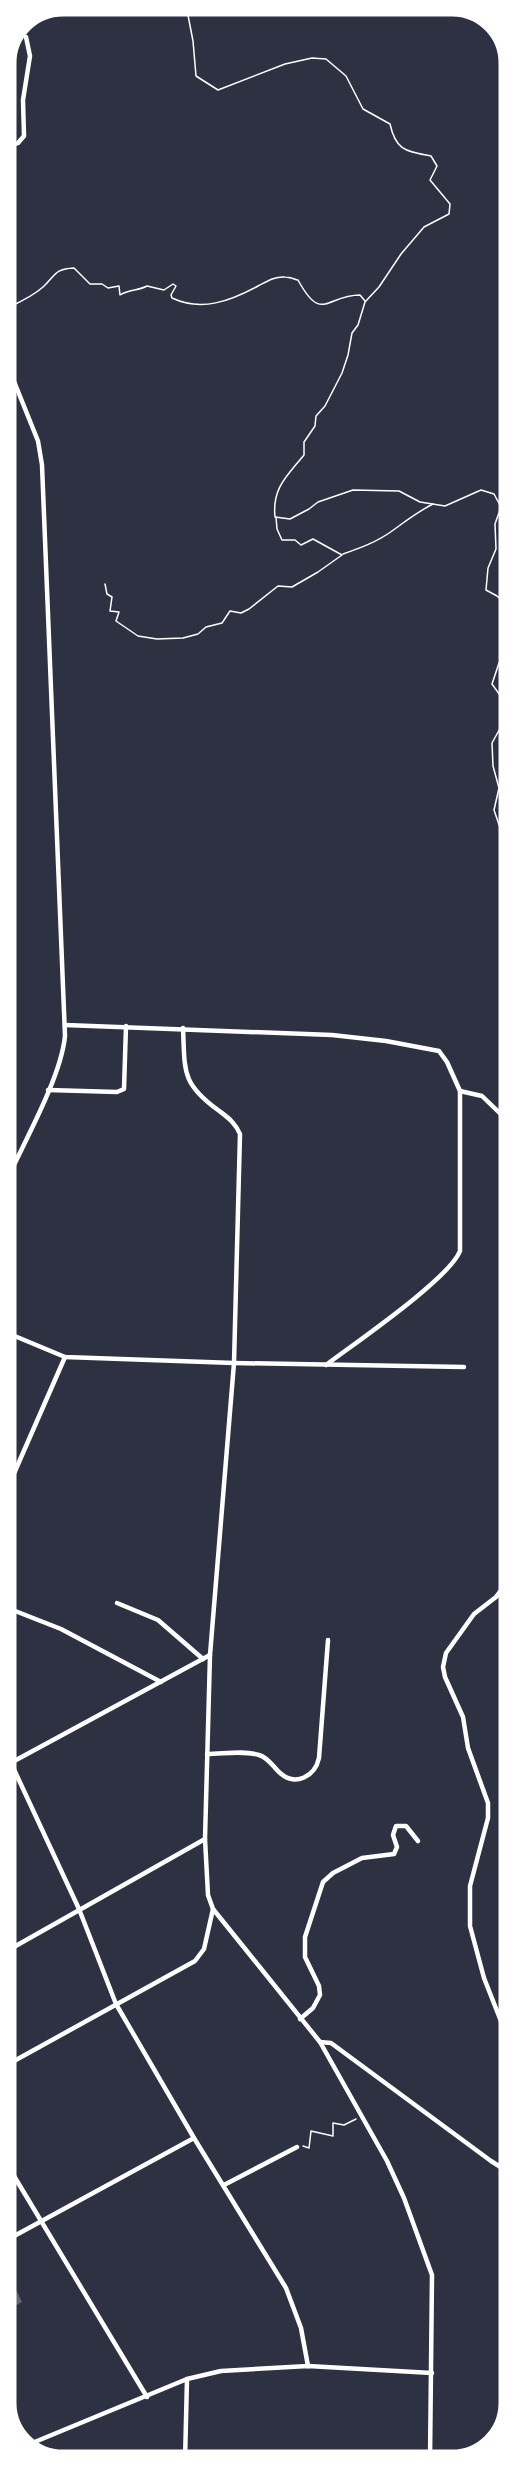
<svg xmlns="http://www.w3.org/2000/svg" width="515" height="2466" font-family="Quicksand,sans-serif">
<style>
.building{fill:#626471}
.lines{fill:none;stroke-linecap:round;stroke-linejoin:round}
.path{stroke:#fff;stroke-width:1.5}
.minor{stroke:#fff;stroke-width:4.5}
.rim{fill:none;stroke:#fff;stroke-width:3}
</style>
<rect width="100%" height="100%" fill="#2d3142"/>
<g class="building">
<path d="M10 2278 22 2302 5 2311V2281Z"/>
<path d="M5 2393 15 2411 8 2416 5 2411Z"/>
</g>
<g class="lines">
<g class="path">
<path d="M186 5 193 41 196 76 218 90 285 64 312 58 326 59 346 76 363 109 390 124C396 151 406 151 431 156L437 166 430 180 450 204 449 214 424 227 401 254 379 287 365 302 358 325 352 333 348 355 342 373 325 406 316 416 315 426 304 442V455C287 476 272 488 275 517L290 519 309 509 318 502 353 490 399 491 420 502 445 506 481 490 494 494 501 507 495 524 496 549 488 568 486 590 497 596 510 608"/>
<path d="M5 309C18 303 32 297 43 287 56 275 54 269 74 268L90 284H102L108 288 119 286 120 295C129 289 138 291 147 286L164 290 173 284 176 286 171 295 172 298C202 312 230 301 258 286 266 282 275 276 285 277 289 277 294 279 298 280 322 324 326 295 360 295L365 301"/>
<path d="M343 554C360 548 377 542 392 531 406 521 417 512 433 504"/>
<path d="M105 584 107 594 112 597 110 611 119 612 116 621 138 636 157 639 183 638 198 634 206 627 222 623 230 611 241 613 249 609 278 586 292 587 318 572 342 555 313 539 301 545 295 540H282L277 529 276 517"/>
<path d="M510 657 499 663 492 684 507 705 508 714 492 743 493 766 499 788 494 810 508 851 507 875 510 882"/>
<path d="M303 2146 309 2148 311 2131 333 2136V2123L344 2125 356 2119"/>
</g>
<g class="minor">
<path d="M5 148 18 143 24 136 23 100 30 56 26 37"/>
<path d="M5 359 38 441 42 465 65 1036C61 1078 23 1144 5 1184"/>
<path d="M5 418 10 376"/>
<path d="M5 553 8 595 5 653"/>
<path d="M65 1025 332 1035 386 1041 439 1051 447 1062 460 1091V1251C449 1279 355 1343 326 1365"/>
<path d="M183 1028C185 1071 181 1083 218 1110 227 1117 235 1122 240 1134L234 1363 210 1655 205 1839 208 1895 213 1909 320 2042 387 2161 404 2198 432 2275 430 2461"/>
<path d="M48 1090 117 1092 124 1089 126 1026"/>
<path d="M460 1091 482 1096 510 1123"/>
<path d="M5 1332 65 1357 234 1363 464 1367"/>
<path d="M5 1494 65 1357"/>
<path d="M510 1538 506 1580 503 1588 496 1597 474 1614 446 1653 443 1667 445 1677 463 1717 468 1748 488 1803V1818L470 1886V1926L484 1978 510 2044"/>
<path d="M117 1603 158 1620 203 1659"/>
<path d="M5 1607 61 1629 161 1682"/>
<path d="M207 1754C223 1754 243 1750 259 1755 269 1758 273 1767 280 1773 296 1787 315 1776 319 1758L328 1640"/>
<path d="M5 1757 11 1763 79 1909 116 2004 194 2138 286 2288 301 2328 308 2366"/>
<path d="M5 1766 210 1655"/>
<path d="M5 1952 205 1839"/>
<path d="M300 2019 313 2008 320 1995 319 1986 305 1957V1937L323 1882 333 1873 362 1858 394 1854 397 1847 393 1835 396 1826H406L418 1841"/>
<path d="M320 2042 331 2043 491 2161 510 2173"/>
<path d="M5 2066 195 1961 204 1949 213 1909"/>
<path d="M5 2161 147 2397"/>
<path d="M224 2185 297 2147"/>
<path d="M5 2241 194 2138"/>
<path d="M25 2446 187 2379 221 2371 308 2366 432 2373"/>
<path d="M430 2460 450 2461"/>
<path d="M185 2461 187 2379"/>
</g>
</g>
<path d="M0 0H515V2466H0ZM63 15H452A48 48 0 0 1 500 63V2403A48 48 0 0 1 452 2451H63A48 48 0 0 1 15 2403V63A48 48 0 0 1 63 15Z" fill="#fff" fill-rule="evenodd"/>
<path class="rim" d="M63 15H452A48 48 0 0 1 500 63V2403A48 48 0 0 1 452 2451H63A48 48 0 0 1 15 2403V63A48 48 0 0 1 63 15Z"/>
</svg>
